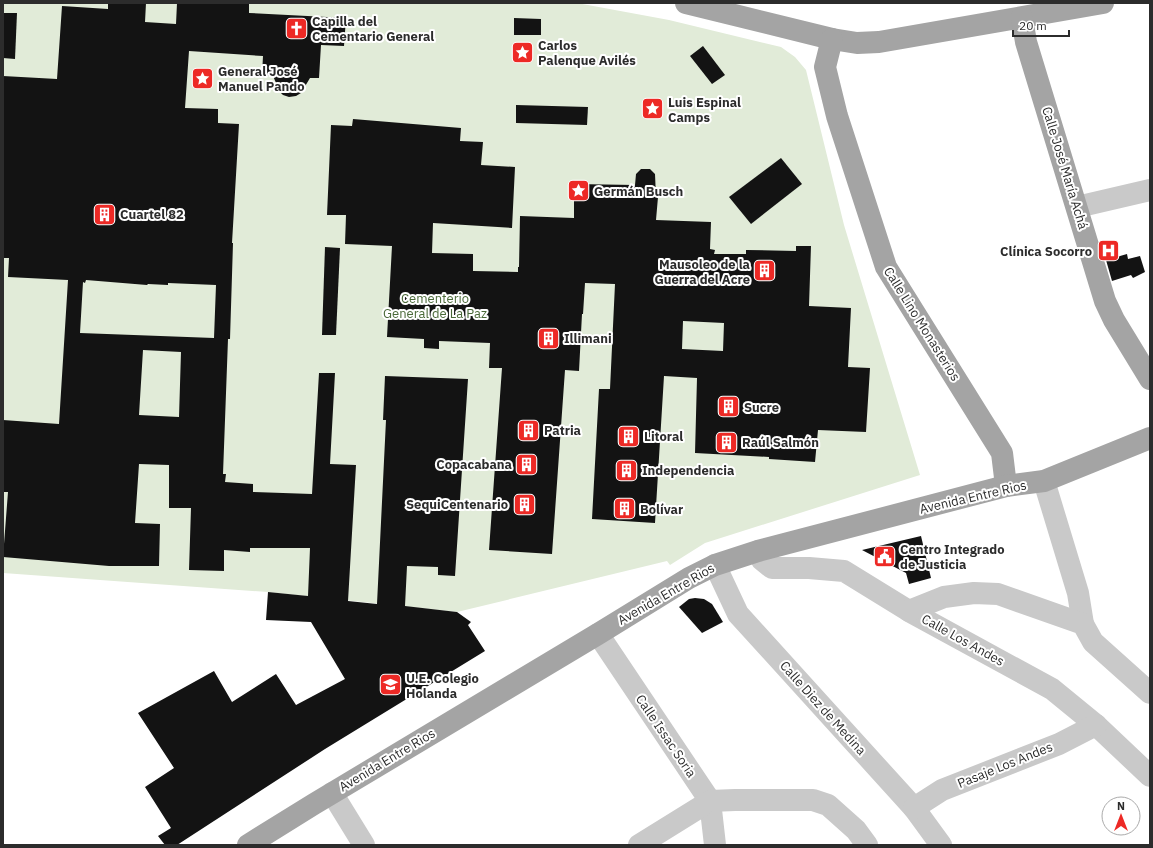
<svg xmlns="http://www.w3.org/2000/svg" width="1153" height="848" font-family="'IBM Plex Sans',sans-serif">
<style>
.green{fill:#e1ebd8}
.building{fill:#131313;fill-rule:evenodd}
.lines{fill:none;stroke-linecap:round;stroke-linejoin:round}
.minor{stroke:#c9c9c9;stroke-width:22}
.major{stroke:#a4a4a4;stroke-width:22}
.labels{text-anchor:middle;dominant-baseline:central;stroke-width:4;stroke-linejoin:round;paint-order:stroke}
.poi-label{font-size:13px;font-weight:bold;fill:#2c2c2c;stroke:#fff;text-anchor:start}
.street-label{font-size:13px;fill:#2c2c2c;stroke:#fff}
.park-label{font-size:13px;fill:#4a6938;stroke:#fff}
</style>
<rect width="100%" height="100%" fill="#fff"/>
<path class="green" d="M3 3H577L669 20 781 47 795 57 806 70 844 225 920 475 705 543 670 565 667 561 457 612 268 592 3 573Z"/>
<g class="building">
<path d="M108 3H146L145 22 176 24 177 3H249V13L346 18 344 46 321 45 319 78H310L301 93 296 96 289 97 283 95 280 92 273 76 262 75 263 56 189 51 185 108 218 109V123L239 124 232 243H233L230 339H228L223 474H226L225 482 253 484V492L312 494 319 373H335L330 464 356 465 348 601 377 604 386 420H383L385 376 468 379 455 576 438 575V567L407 566 405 606 457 612 471 622 468 625 485 651 325 749 177 845H165L158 836 171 828 145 787 174 768 138 713 214 671 232 702 276 674 296 705 345 679 311 622 266 620 268 592 308 596 310 548H250V552L224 550V571L189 570 191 508H169V465L139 464 135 523 160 524 159 566H109L3 557 8 492H3V420L59 424 68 280 8 277 9 258H3V76L57 79 62 6 108 9ZM86 280 147 285 148 284 168 285V283L216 285 214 338 80 333 83 282 85 283ZM143 350 181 352 179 417 139 415Z"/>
<path d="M3 13H17L15 59 3 58Z"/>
<path d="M514 18 541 19V35H514Z"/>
<path d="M703 46 725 75 712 84 690 56Z"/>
<path d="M516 105 588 107 587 125 516 123Z"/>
<path d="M353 119 461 128 460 141 483 142 481 165 515 167 512 228 433 223 432 253 473 254V271L518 272V267H519L520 216 574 218V184L635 185 636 174 641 169H650L655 174 656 197H658L656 220 711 222 710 249 715 250 714 254H746V250L796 251V246H811L809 306 851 308 848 367 870 368 866 432 818 430 815 462 769 459V457L695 453 697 378 664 376 655 523 592 519 599 389H610L615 284 585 283 583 314H582L579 371 565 370 552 554 489 550 502 368H489L490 343 439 341V349L424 348V339L387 337 392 246 345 244 346 215H327L331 125 352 126ZM683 321 724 323 723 351 682 349Z"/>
<path d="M781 158 802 184 751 224 729 197Z"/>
<path d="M325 247 340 248 336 335H322Z"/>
<path d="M1127 254 1128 259 1140 256 1145 272 1133 278 1131 275 1112 281 1106 260Z"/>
<path d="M921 536 931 578 909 584 906 573 862 550Z"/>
<path d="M695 598 704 599 712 604 723 622 702 633 679 607 689 599Z"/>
</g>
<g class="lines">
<g class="minor">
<path d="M1077 207 1150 190"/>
<path d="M1044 481 1078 593 1083 624"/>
<path d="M758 551 762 560 772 568H809L844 571 909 611 1052 689 1096 725 1150 776"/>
<path d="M715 565 738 614 914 808 941 845"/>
<path d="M909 611 944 597 974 593 998 594 1083 624 1093 642 1150 693"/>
<path d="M598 634 710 801 715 845"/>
<path d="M332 793 364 845"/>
<path d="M914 808 942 790 1059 744 1096 725"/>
<path d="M639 845 710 801 735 800H813L828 805 856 830 867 845"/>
</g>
<g class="major">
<path d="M686 3 832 39 857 43 879 42 1103 3"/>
<path d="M1022 18 1026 42 1105 301 1114 320 1150 379"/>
<path d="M832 39 825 67 837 116 886 267 1002 453 1006 486"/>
<path d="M248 845 314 804 598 634 689 578 715 565 758 551 1006 486 1044 481 1150 438"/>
</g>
</g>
<defs>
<symbol id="church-square" viewBox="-11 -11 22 22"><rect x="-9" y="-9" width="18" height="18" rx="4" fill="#ed2925" stroke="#fff"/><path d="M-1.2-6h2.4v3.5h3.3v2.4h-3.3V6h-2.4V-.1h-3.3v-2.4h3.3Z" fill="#fff"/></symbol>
<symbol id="sight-square" viewBox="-11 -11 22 22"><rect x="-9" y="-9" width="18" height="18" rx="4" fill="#ed2925" stroke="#fff"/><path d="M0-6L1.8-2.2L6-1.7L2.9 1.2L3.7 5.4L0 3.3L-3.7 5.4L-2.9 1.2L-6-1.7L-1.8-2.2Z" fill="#fff"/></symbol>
<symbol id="building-square" viewBox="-11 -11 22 22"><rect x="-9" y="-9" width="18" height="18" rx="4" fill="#ed2925" stroke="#fff"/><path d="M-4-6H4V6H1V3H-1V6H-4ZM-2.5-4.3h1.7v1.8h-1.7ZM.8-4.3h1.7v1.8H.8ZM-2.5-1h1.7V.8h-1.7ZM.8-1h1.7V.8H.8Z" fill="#fff"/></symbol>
<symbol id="hospital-square" viewBox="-11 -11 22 22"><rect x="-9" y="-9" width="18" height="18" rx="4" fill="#ed2925" stroke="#fff"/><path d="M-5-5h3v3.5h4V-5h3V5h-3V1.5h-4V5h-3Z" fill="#fff"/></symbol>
<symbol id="civic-square" viewBox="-11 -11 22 22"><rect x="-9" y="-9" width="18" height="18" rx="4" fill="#ed2925" stroke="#fff"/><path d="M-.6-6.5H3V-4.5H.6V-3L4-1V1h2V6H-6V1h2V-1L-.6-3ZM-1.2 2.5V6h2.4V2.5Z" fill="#fff"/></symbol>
<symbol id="school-square" viewBox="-11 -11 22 22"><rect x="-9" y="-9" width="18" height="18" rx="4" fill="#ed2925" stroke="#fff"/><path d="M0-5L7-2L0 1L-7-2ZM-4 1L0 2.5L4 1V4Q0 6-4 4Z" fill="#fff"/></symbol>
</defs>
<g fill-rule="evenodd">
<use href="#church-square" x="284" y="16" width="25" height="25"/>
<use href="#sight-square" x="510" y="40" width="25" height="25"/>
<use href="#sight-square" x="190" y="66" width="25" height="25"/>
<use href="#sight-square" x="640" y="96" width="25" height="25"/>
<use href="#sight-square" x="566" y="178" width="25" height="25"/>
<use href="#building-square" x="92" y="202" width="25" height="25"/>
<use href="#hospital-square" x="1096" y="238" width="25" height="25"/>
<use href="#building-square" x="752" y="258" width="25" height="25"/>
<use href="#building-square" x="536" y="326" width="25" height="25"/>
<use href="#building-square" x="716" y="394" width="25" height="25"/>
<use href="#building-square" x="516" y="418" width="25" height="25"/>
<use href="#building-square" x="616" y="424" width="25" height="25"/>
<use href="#building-square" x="714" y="430" width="25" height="25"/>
<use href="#building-square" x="514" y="452" width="25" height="25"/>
<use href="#building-square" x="614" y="458" width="25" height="25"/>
<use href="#building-square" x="512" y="492" width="25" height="25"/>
<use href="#building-square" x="612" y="496" width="25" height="25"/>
<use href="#civic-square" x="872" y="544" width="25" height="25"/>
<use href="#school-square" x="378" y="672" width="25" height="25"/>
</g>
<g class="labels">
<g class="poi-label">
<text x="312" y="21">Capilla del<tspan x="312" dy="15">Cementario General</tspan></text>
<text x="538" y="45">Carlos<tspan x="538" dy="15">Palenque Avilés</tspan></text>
<text x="218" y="71">General José<tspan x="218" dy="15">Manuel Pando</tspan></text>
<text x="668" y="102">Luis Espinal<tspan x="668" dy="15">Camps</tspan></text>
<text x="594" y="191">Germán Busch</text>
<text x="120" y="214">Cuartel 82</text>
<text x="1092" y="251" text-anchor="end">Clínica Socorro</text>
<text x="750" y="264" text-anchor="end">Mausoleo de la<tspan x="750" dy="15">Guerra del Acre</tspan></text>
<text x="564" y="338">Illimani</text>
<text x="744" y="407">Sucre</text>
<text x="544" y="430">Patria</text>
<text x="644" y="436">Litoral</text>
<text x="742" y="442">Raúl Salmón</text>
<text x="512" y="464" text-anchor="end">Copacabana</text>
<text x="642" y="470">Independencia</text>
<text x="508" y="504" text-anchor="end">SequiCentenario</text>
<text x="640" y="509">Bolívar</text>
<text x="900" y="549">Centro Integrado<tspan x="900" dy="15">de Justicia</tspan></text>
<text x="406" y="678">U.E. Colegio<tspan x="406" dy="15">Holanda</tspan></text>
</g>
<g class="street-label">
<text transform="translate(1065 168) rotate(73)">Calle José María Achá</text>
<text transform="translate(922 324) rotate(58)">Calle Lino Monasterios</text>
<text transform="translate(973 497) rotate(-13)">Avenida Entre Rios</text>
<text transform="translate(666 594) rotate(-30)">Avenida Entre Rios</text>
<text transform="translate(963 640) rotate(29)">Calle Los Andes</text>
<text transform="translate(823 708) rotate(48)">Calle Diez de Medina</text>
<text transform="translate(666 736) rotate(56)">Calle Issac Soria</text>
<text transform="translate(387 760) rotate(-31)">Avenida Entre Rios</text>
<text transform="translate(1005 765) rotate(-22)">Pasaje Los Andes</text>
</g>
<g class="park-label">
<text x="435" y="298">Cementerio<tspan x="435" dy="15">General de La Paz</tspan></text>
</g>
</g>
<rect width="1153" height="848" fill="none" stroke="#2c2c2c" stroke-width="8"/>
<g transform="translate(1121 816)"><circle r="19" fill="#ffffff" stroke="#ababab"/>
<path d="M0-3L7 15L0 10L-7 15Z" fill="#ed2925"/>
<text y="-6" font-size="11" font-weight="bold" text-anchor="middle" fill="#2c2c2c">N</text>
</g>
<path d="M1013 30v6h56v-6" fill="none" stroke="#2c2c2c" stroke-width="2"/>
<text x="1019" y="30" font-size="12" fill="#2c2c2c" stroke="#ffffff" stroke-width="3" paint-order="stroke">20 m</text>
</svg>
